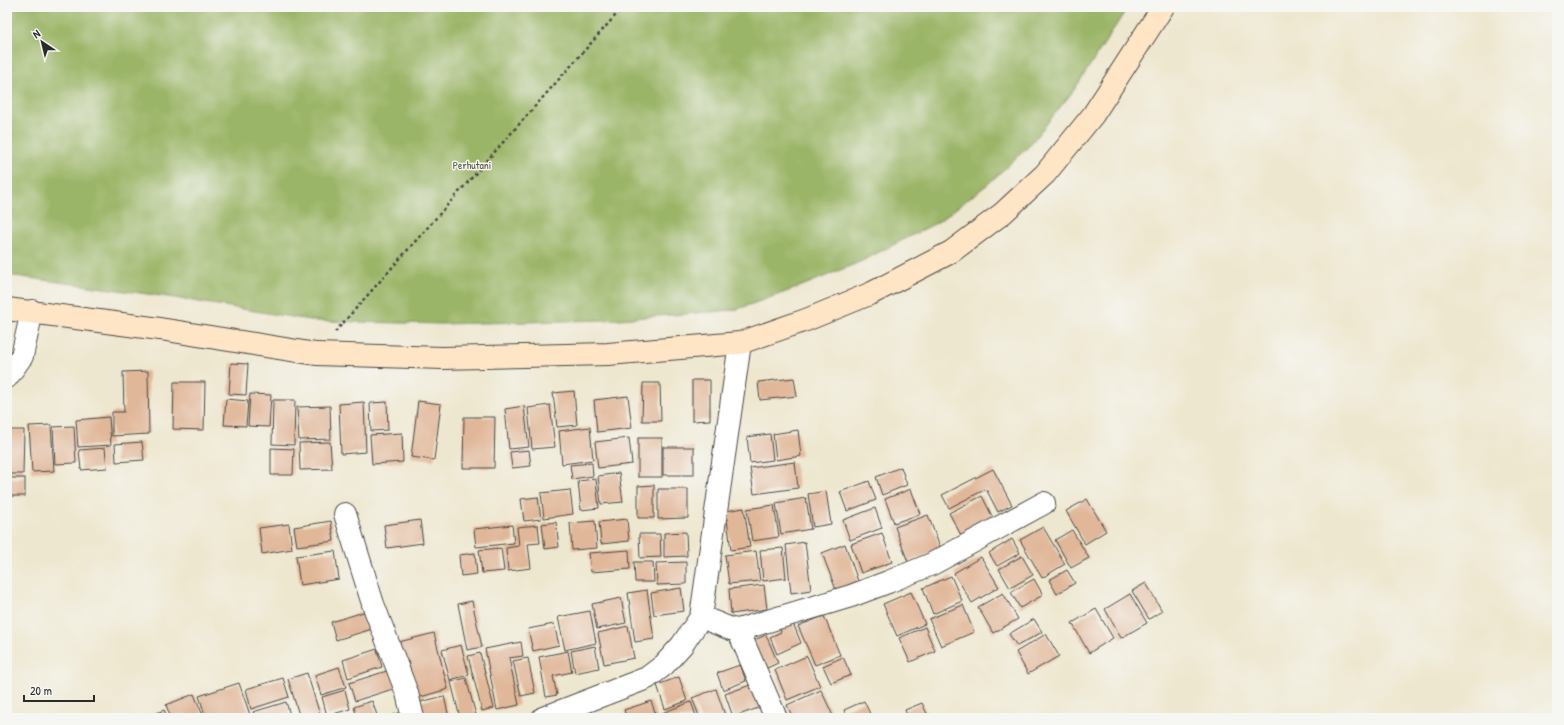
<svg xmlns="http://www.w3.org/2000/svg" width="1564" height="725" font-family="'Patrick Hand',sans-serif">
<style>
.forest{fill:#9bb567;stroke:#637049}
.building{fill:#e1b799}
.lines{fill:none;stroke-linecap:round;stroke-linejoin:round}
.minor-casing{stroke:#484744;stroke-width:24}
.secondary-casing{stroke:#484744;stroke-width:24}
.path{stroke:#484744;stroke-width:2.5;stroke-dasharray:3 3;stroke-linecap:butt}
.minor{stroke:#fff;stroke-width:22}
.secondary{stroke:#fee5c5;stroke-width:22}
.labels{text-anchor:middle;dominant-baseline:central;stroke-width:3;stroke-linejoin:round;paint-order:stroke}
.park-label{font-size:11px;fill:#51553e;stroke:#f6f6f2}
</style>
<rect width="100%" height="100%" fill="#f6f6f2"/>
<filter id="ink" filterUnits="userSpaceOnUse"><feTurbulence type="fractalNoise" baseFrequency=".025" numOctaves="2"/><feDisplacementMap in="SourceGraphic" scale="8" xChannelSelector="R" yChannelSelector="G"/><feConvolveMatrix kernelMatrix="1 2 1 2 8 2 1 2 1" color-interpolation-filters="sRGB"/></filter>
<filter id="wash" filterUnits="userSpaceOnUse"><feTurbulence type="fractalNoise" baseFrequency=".012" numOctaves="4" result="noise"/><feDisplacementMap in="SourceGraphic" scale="16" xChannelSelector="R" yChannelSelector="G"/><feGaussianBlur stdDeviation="0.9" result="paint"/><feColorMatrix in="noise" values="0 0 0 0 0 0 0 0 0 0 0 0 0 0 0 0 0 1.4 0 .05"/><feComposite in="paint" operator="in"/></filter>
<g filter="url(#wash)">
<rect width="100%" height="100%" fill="#eee7cf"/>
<path class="forest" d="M7 7H1128L1074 90 1028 147 988 184 938 222 862 261 797 288 735 310 606 320 442 324 316 321 162 296 7 275Z"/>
<g id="blocks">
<g class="building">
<path d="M231 363 248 364 246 395 229 394Z"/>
<path d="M148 371 149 434 112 436V412H124L123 372Z"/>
<path d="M794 378 797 396 760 400 758 382Z"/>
<path d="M692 380H710V420L692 421Z"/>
<path d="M174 382H205L204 430 173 429Z"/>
<path d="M643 383H660L661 421H642Z"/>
<path d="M574 391 577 425 557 427 553 393Z"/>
<path d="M250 394 271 395 269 427 248 426Z"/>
<path d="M628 396 632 428 597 432 594 400Z"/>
<path d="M226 399 248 401 246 426 224 425Z"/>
<path d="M273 400H295L294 445 272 444Z"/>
<path d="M418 401 441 404 434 460 411 457Z"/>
<path d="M364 402 366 452 341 454 339 404Z"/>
<path d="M387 402 388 430 371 431 370 403Z"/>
<path d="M550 405 555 447 532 449 528 408Z"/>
<path d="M330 406 331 439 299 440 297 407Z"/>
<path d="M524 406 529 447 509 449 505 409Z"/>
<path d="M109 417 111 445 78 447 76 420Z"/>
<path d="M464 417H495L494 468H463Z"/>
<path d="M51 425 54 471 32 472 29 426Z"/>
<path d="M74 426 76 463 55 464 53 427Z"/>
<path d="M590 427 593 460 562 464 559 431Z"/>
<path d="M7 430H24L23 474H7Z"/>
<path d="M798 430 801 456 776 460 773 434Z"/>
<path d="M402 433 403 462 372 464 370 435Z"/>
<path d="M770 434 773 460 750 463 747 437Z"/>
<path d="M629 438 632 464 598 468 595 442Z"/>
<rect x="638" y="438" width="24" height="39"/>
<path d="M142 442 144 460 116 462 115 444Z"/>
<path d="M330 442 332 469 300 470 299 443Z"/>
<rect x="663" y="447" width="31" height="28"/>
<path d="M105 448 107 468 81 470 79 450Z"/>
<path d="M271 448 294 449 293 475H271Z"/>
<path d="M529 450 531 466 512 468 510 452Z"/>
<path d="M795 462 798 488 754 494 750 468Z"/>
<path d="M592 463 593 476 572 479 570 465Z"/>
<path d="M901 467 907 485 882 495 876 477Z"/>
<path d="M993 469 1012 505 998 512 986 489 949 508 942 495Z"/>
<path d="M619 473 623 502 601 504 598 476Z"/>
<rect x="7" y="478" width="18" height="18"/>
<path d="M596 479 599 508 581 510 578 481Z"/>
<path d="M869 481 876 500 847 511 840 492Z"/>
<path d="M654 485V518H638V486Z"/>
<path d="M658 489H688V518L658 519Z"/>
<path d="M911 489 920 514 894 523 885 499Z"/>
<path d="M570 490 573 514 544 518 541 493Z"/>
<path d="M826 491 831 524 813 527 808 494Z"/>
<path d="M982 496 994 520 962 537 949 513Z"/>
<path d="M538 497 541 519 524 521 521 499Z"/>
<path d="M806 498 811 529 781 534 776 503Z"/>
<path d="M1087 499 1106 531 1085 544 1066 511Z"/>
<path d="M774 505 779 537 752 541 747 509Z"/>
<path d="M744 508 750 547 731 550 726 511Z"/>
<path d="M875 508 882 528 850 540 843 520Z"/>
<path d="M928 515 941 550 908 562 895 527Z"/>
<path d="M627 519 629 541 601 544 599 522Z"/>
<path d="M420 520 423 543 387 548 384 525Z"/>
<path d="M331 521 334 541 297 546 294 527Z"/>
<path d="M595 521 597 548 572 550 570 523Z"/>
<path d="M556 522 559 547 545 549 542 524Z"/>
<path d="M289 524 292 549 262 554 259 528Z"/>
<path d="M512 525 514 543 476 547 474 529Z"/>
<path d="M538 525 540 543 528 544 531 568 508 571 506 548 519 546 517 527Z"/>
<path d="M1043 527 1065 564 1042 578 1020 540Z"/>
<path d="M1072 530 1089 558 1071 568 1055 540Z"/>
<path d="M686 532 687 556 664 557V533Z"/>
<path d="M882 533 892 562 861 573 851 544Z"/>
<path d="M639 534H660L661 557 640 558Z"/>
<path d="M1012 539 1020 553 997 566 989 553Z"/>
<path d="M805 542 811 590 791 593 786 545Z"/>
<path d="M845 544 858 581 836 590 822 553Z"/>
<path d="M501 548 504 571 482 573 479 550Z"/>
<path d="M783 548 786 578 763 581 760 550Z"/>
<path d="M629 550 630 569 591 572 589 553Z"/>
<path d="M335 551 339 579 300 585 296 556Z"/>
<path d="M756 551 760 581 729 584 725 555Z"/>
<path d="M475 553 477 574 461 576 459 555Z"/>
<path d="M1022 556 1033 575 1010 588 999 569Z"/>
<path d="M981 557 999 587 972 603 954 573Z"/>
<path d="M634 562H653L654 582H635Z"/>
<path d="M686 562V584L657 585 656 563Z"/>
<path d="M1067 570 1075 583 1057 594 1049 580Z"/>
<path d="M951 576 962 601 933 614 923 588Z"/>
<path d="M1034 579 1043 595 1020 608 1011 592Z"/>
<path d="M1146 583 1162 611 1149 619 1132 591Z"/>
<path d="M764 585 767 609 731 614 729 589Z"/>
<path d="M681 588 684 611 654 615 651 593Z"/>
<path d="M647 590 654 639 635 642 628 593Z"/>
<path d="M911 592 925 624 897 636 883 604Z"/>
<path d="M1003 593 1018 619 993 633 978 607Z"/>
<path d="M1130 594 1147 623 1121 638 1105 609Z"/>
<path d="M621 598 626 623 597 629 592 604Z"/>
<path d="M472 601 482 647 467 650 458 604Z"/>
<path d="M963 605 974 632 941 646 929 619Z"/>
<path d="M1096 609 1113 638 1089 653 1072 623Z"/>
<path d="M367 611 372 629 336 640 331 622Z"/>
<path d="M590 611 596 643 565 650 558 617Z"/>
<path d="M824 616 840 655 815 665 798 626Z"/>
<path d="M791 618 801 643 777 654 770 637 781 632 778 624Z"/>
<path d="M1034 619 1042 632 1017 646 1009 634Z"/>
<path d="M554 624 559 645 533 651 528 629Z"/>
<path d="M628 626 634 658 604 664 598 633Z"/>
<path d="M925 627 935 651 910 662 899 638Z"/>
<path d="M434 633 448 689 417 698 408 661 400 663 395 643Z"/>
<path d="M1046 634 1059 656 1028 674 1016 652Z"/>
<path d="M766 635 778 663 765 669 752 641Z"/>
<path d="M521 642 523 656 509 658 519 705 497 710 485 649Z"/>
<path d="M461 645 469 675 450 680 442 650Z"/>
<path d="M595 646 599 668 575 673 571 651Z"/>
<path d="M377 649 382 667 348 678 343 660Z"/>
<path d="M568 651 572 672 553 676 557 695 546 697 539 657Z"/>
<path d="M480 653 494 708 482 711 468 656Z"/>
<path d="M807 656 820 686 787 700 775 670Z"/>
<path d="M843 657 851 675 831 683 823 666Z"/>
<path d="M528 658 535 693 521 696 513 661Z"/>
<path d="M740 665 746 681 723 690 717 673Z"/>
<path d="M339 667 346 687 321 695 315 675Z"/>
<path d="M393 669 399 687 355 701 349 683Z"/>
<path d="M307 673 321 718H300L288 679Z"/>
<path d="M679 677 687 701 665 709 657 685Z"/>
<path d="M283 678 289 697 251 709 246 689Z"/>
<path d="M466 678 476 715 460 718 451 682Z"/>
<path d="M239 683 250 715 241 718H206L199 696Z"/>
<path d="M756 683 764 706 733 717 725 694Z"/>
<path d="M716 689 726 718H700L692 698Z"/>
<path d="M345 690 350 709 327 716 322 697Z"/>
<path d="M821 690 834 718H793L787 705Z"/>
<path d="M194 694 204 718H171L166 705Z"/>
<path d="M444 696 449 718H420L416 703Z"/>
<path d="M372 701 378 718H357L354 707Z"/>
<path d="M651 701 657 718H627L624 710Z"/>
<path d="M864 701 872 718H847L844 710Z"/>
<path d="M286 702 291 718H255L253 712Z"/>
<path d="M691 702 697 718H664L662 713Z"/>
<path d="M922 703 929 718H908L905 710Z"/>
<path d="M164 710 168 718H144Z"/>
<path d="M407 710 409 718H385Z"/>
</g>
</g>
</g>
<g filter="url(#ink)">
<use href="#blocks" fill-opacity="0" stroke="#484744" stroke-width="1"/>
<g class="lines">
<defs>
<g id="minor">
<path d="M7 377 22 356 32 311"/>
<path d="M345 514 373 604 407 693 413 718"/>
<path d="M701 617 731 629 738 630 851 596 888 582 932 564 1044 503"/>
<path d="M738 630 776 718"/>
<path d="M543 718 647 678 664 665 682 645 701 617 740 343"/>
</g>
<path id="secondary" d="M7 309 160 329 316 354 443 358 608 354 740 343 806 320 872 293 951 252 1003 213 1045 174 1093 115 1163 7"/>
</defs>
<use href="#minor" class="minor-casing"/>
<use href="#secondary" class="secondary-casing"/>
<path class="path" d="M335 332 623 7"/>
<use href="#minor" class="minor"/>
<use href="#secondary" class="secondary"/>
</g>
</g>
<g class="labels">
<g class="park-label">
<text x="472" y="165">Perhutani</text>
</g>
</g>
<rect width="1564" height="725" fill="none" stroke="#f6f6f2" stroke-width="24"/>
<g transform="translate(42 42) rotate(325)" stroke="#f6f6f2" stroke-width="3" paint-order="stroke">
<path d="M0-3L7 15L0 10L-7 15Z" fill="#2b2b2b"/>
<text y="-6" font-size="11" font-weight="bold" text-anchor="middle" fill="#2b2b2b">N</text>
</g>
<path d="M24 695v6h70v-6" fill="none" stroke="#2b2b2b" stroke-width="2"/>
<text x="30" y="695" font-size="12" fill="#2b2b2b" stroke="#f6f6f2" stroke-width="3" paint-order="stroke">20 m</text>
</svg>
